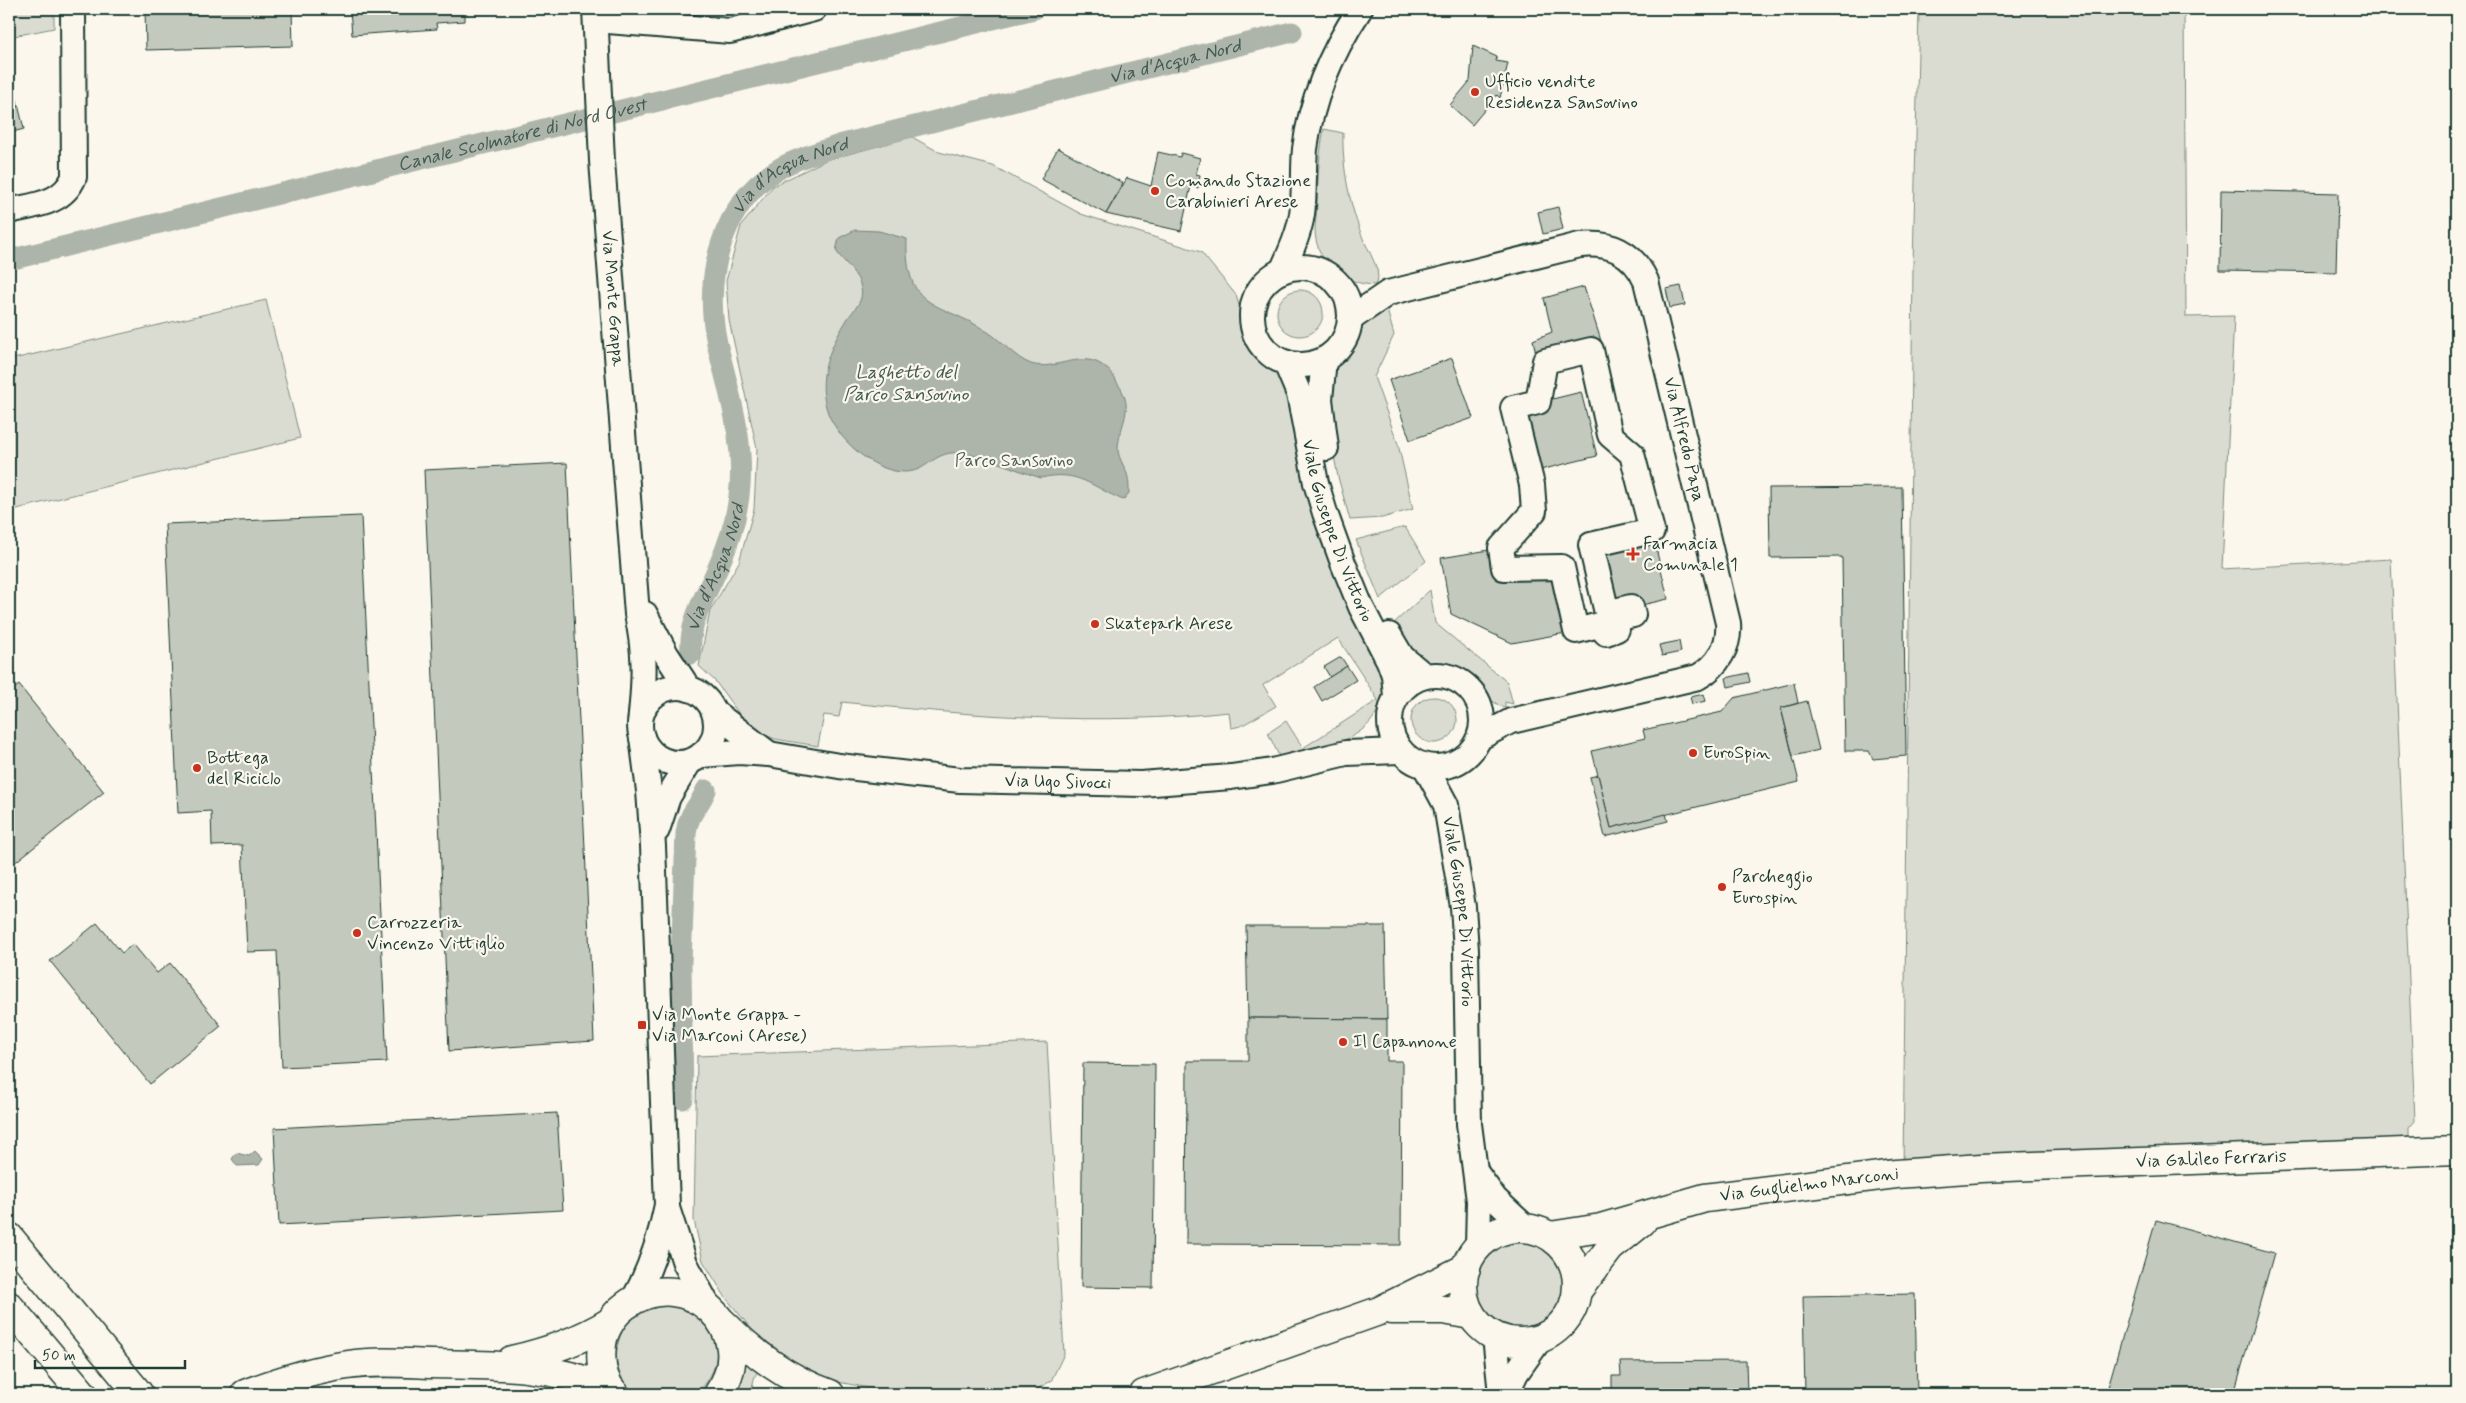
<svg xmlns="http://www.w3.org/2000/svg" width="2466" height="1403" font-family="Mynerve,sans-serif">
<style>
.green{fill:#dbdcd1;stroke:#7d8c82}
.water{fill:#adb4aa;stroke:#74847b}
.lines{fill:none;stroke-linecap:round;stroke-linejoin:round}
.canal{stroke:#adb4aa;stroke-width:21}
.building{fill:#c4c9be;stroke:#1f3d34}
.street-casing{stroke:#1f3d34;stroke-width:28}
.secondary-casing{stroke:#1f3d34;stroke-width:31}
.highway-casing{stroke:#1f3d34;stroke-width:31}
.street{stroke:#fbf7ec;stroke-width:24}
.secondary{stroke:#fbf7ec;stroke-width:28}
.highway{stroke:#fbf7ec;stroke-width:28}
.poi-dot{fill:#c8321e;stroke:#fbf7ec;stroke-width:2}
.labels{text-anchor:middle;dominant-baseline:central;stroke-width:4.5;stroke-linejoin:round;paint-order:stroke}
.poi-label{font-size:18px;fill:#1f3d34;stroke:#fbf7ec;text-anchor:start}
.street-label{font-size:18px;fill:#1f3d34;stroke:#fbf7ec}
.park-label{font-size:18px;fill:#455d53;stroke:#fbf7ec}
.water-label{font-size:19px;font-style:italic;fill:#425b52;stroke:#fbf7ec}
</style>
<rect width="100%" height="100%" fill="#fbf7ec"/>
<filter id="ink" filterUnits="userSpaceOnUse"><feTurbulence type="fractalNoise" baseFrequency=".02" numOctaves="2"/><feDisplacementMap in="SourceGraphic" scale="10" xChannelSelector="R" yChannelSelector="G"/><feConvolveMatrix kernelMatrix="1 2 1 2 8 2 1 2 1" color-interpolation-filters="sRGB"/></filter>
<g filter="url(#ink)">
<g class="green">
<path d="M9 9H54V28L9 37Z"/>
<path d="M1919 9H2184L2186 317 2234 316 2222 569 2391 559 2415 1121 2409 1128V1146L1903 1171 1913 267Z"/>
<path d="M1324 129 1343 133C1342 169 1350 207 1364 241 1369 250 1373 259 1377 269L1378 278 1375 285C1345 284 1317 265 1315 232 1315 222 1317 211 1317 201 1318 177 1319 153 1324 129Z"/>
<path d="M912 137 939 152 993 166 1081 214 1201 252 1236 295 1240 309 1242 330 1257 351 1280 372 1385 672C1385 742 1335 744 1279 756L1268 733 1286 721 1303 748 1378 700 1338 638 1263 685 1276 706 1241 726 1231 728 1229 712C1100 726 971 716 842 702L839 717 824 715 818 746 775 739 751 730 715 681 699 666 710 611 739 562 754 509 757 449 729 320 726 281 741 226 773 186 826 160Z"/>
<circle cx="1300" cy="313" r="23"/>
<path d="M266 300 300 438 9 511V360Z"/>
<path d="M1386 306 1394 335 1374 377 1398 444 1413 509 1382 518 1350 520 1338 477 1331 441 1330 370 1357 327Z"/>
<path d="M1405 527 1426 561 1380 599 1356 540Z"/>
<path d="M1430 590 1435 623 1507 682 1513 704 1505 702V708C1486 701 1478 683 1461 672 1449 665 1435 668 1423 663 1410 658 1400 636 1393 624Z"/>
<circle cx="1434" cy="720" r="23"/>
<path d="M1047 1042 1064 1354 1051 1381 1028 1394 896 1393 838 1382 794 1362 753 1331 726 1298 703 1261 694 1220 697 1056Z"/>
<circle cx="1520" cy="1284" r="46"/>
<path d="M677 1305C720 1322 730 1362 696 1394H637C606 1374 612 1327 643 1310 651 1305 667 1306 677 1305Z"/>
<path d="M745 1359 759 1370 755 1376 750 1394H736L742 1379Z"/>
</g>
<g class="water">
<path d="M855 230 879 231 907 239C905 312 938 300 988 332 1002 341 1015 358 1031 364 1056 372 1084 347 1107 369 1112 372 1115 379 1118 384 1136 410 1119 423 1118 449 1118 459 1127 469 1128 478 1129 483 1129 488 1129 493L1123 500C1092 487 1078 469 1041 478 1018 471 981 454 958 453 937 451 928 468 913 471 879 479 834 438 826 407 817 373 831 346 848 318 855 308 864 301 861 288 859 275 844 262 836 251L839 238Z"/>
<path d="M255 1151 263 1159 259 1165 237 1166 232 1159 236 1153 249 1156Z"/>
</g>
<g class="lines">
<g class="canal">
<path id="s1" d="M9 260 1034 9"/>
<path id="s2" d="M691 654C688 620 707 595 719 565 729 543 736 520 739 496 746 442 729 394 717 343 703 278 721 201 782 167 800 157 820 152 839 145L1292 32"/>
<path d="M683 1099 681 963 686 833C689 811 699 808 706 790"/>
</g>
</g>
<g class="building">
<path d="M145 9H292L293 46 146 50Z"/>
<path d="M350 9H486L465 10V21L436 23 437 29 352 35Z"/>
<path d="M1473 46 1497 57 1496 61 1508 63 1500 98 1497 95 1472 125 1450 105 1470 81Z"/>
<path d="M14 88 24 129 9 133V89Z"/>
<path d="M1058 148 1123 183 1106 214 1041 179Z"/>
<path d="M1158 152 1180 157 1181 153 1200 158 1196 174 1200 175 1198 188 1191 186 1181 231 1106 214 1127 178 1151 186Z"/>
<path d="M2221 190 2338 193 2336 272 2220 270Z"/>
<path d="M1558 207 1563 229 1543 234 1538 212Z"/>
<path d="M1681 286 1685 305 1670 308 1666 289Z"/>
<path d="M1584 287 1603 347 1538 363 1533 340 1552 332 1544 298Z"/>
<path d="M1452 358 1473 418 1410 440 1389 380Z"/>
<path d="M1581 392 1597 456 1536 471 1520 407Z"/>
<path d="M567 463 594 1041 449 1051 424 470Z"/>
<path d="M1902 487 1906 756 1873 759 1869 751H1845L1842 557 1770 558 1769 488Z"/>
<path d="M361 516 387 1062 282 1067 277 951 247 952 242 845 212 846 211 811 178 813 165 524Z"/>
<path d="M1652 531 1668 599 1607 613 1591 545Z"/>
<path d="M1501 548 1504 568 1562 567 1576 631 1512 643 1451 614 1441 558Z"/>
<path d="M1679 641 1681 652 1662 656 1659 645Z"/>
<path d="M1341 657 1347 666 1330 677 1324 667Z"/>
<path d="M1347 666 1356 680 1322 701 1314 687Z"/>
<path d="M1748 673 1750 682 1728 687 1726 678Z"/>
<path d="M1794 683 1798 703 1781 708 1799 782 1611 828 1592 751 1645 738 1643 730 1722 712 1734 698Z"/>
<path d="M19 685 104 792 9 867V692Z"/>
<path d="M1704 694 1706 701 1692 704 1690 697Z"/>
<path d="M1807 701 1819 750 1793 756 1781 708Z"/>
<path d="M1598 775 1611 828 1666 814 1668 821 1605 837 1590 777Z"/>
<path d="M97 923 122 953 133 944 157 973 170 963 221 1026 150 1084 50 961Z"/>
<path d="M1246 926H1385L1387 1019 1248 1018Z"/>
<path d="M1248 1018 1387 1019V1061H1402L1401 1245 1186 1244 1187 1061H1248Z"/>
<path d="M1083 1063 1155 1064 1153 1288 1081 1287Z"/>
<path d="M557 1113 563 1210 279 1225 274 1128Z"/>
<path d="M2156 1220 2274 1253 2234 1394H2106Z"/>
<path d="M1915 1294 1917 1394H1805L1803 1296Z"/>
<path d="M1746 1361 1747 1394H1612V1376H1621L1620 1362Z"/>
</g>
<g class="lines">
<defs>
<g id="street">
<path id="s3" d="M595 9 602 161 637 614C645 653 645 674 641 714"/>
<path d="M596 20 730 31 814 9"/>
<path d="M9 211C34 205 63 204 74 177L73 9"/>
<circle cx="1301" cy="316" r="49"/>
<path d="M1282 271C1290 253 1299 234 1302 214 1305 192 1303 170 1305 149 1311 99 1333 50 1360 9"/>
<path id="s4" d="M1350 319 1388 293 1580 245C1610 242 1633 252 1646 281L1728 623C1730 646 1718 666 1698 677L1511 721 1479 738"/>
<path d="M1591 350 1610 435 1632 454 1652 531 1591 545 1607 613 1631 607 1633 615 1615 619 1617 629 1606 633 1599 625 1576 631 1562 567 1504 568 1501 548 1534 511 1532 485 1513 408 1538 402 1545 361Z"/>
<path d="M1324 360 1320 399 1326 448"/>
<path id="s5" d="M1286 363 1299 394 1316 483 1325 513 1343 563 1361 607 1389 661 1394 675 1396 696"/>
<path d="M645 614 666 654 689 689"/>
<path d="M1389 635 1402 657 1425 676"/>
<circle cx="1436" cy="721" r="46"/>
<circle cx="678" cy="725" r="38"/>
<path d="M714 712 769 754"/>
<path id="s6" d="M701 755 739 752 769 754 839 766 960 780 1141 784 1231 777 1272 771 1346 753 1400 751"/>
<path id="s7" d="M1425 766 1446 805 1463 907 1466 950 1469 1124 1479 1201 1478 1247"/>
<path d="M657 830 668 797 690 761"/>
<path d="M1477 1174 1495 1199 1526 1228"/>
<path d="M668 1211 685 1263 708 1306"/>
<path d="M634 1299C651 1269 660 1239 667 1205L653 846 649 791 642 737"/>
<path d="M1495 1336 1501 1394"/>
<path d="M1506 1394 1516 1373 1540 1339"/>
</g>
<g id="secondary">
<circle cx="1520" cy="1285" r="57"/>
<path id="s8" d="M1550 1236 1601 1228 1705 1198 1896 1174 1981 1168 2457 1150"/>
<path d="M1577 1291 1610 1248 1642 1222"/>
<path d="M1391 1310H1444L1471 1315"/>
<path d="M722 1322C754 1354 787 1379 830 1394"/>
<path d="M512 1360C548 1352 579 1341 610 1322"/>
<path d="M245 1394C278 1381 313 1370 348 1365 375 1361 404 1363 432 1364 495 1365 552 1364 611 1390"/>
<path d="M615 1394C602 1381 600 1361 602 1344 604 1329 614 1314 625 1306 685 1260 763 1333 718 1394"/>
<path d="M1144 1394 1379 1311 1466 1268"/>
</g>
<g id="highway">
<path d="M9 1237 139 1394"/>
<path d="M9 1306 83 1394"/>
</g>
</defs>
<use href="#street" class="street-casing"/>
<use href="#secondary" class="secondary-casing"/>
<use href="#highway" class="highway-casing"/>
<use href="#street" class="street"/>
<use href="#secondary" class="secondary"/>
<use href="#highway" class="highway"/>
</g>
</g>
<g class="poi-dot">
<circle cx="1475" cy="92" r="5"/>
<circle cx="1155" cy="191" r="5"/>
<path d="M1630.5 546.5h5v5h5v5h-5v5h-5v-5h-5v-5h5z"/>
<circle cx="1095" cy="624" r="5"/>
<circle cx="1693" cy="753" r="5"/>
<circle cx="197" cy="768" r="5"/>
<circle cx="1722" cy="887" r="5"/>
<circle cx="357" cy="933" r="5"/>
<rect x="637" y="1020" width="10" height="10" rx="2.5"/>
<circle cx="1343" cy="1042" r="5"/>
</g>
<g class="labels">
<g class="poi-label">
<text x="1485" y="82">Ufficio vendite<tspan x="1485" dy="21">Residenza Sansovino</tspan></text>
<text x="1165" y="181">Comando Stazione<tspan x="1165" dy="21">Carabinieri Arese</tspan></text>
<text x="1643" y="544">Farmacia<tspan x="1643" dy="21">Comunale 1</tspan></text>
<text x="1105" y="624">Skatepark Arese</text>
<text x="1703" y="753">EuroSpin</text>
<text x="207" y="758">Bottega<tspan x="207" dy="21">del Riciclo</tspan></text>
<text x="1732" y="877">Parcheggio<tspan x="1732" dy="21">Eurospin</tspan></text>
<text x="367" y="923">Carrozzeria<tspan x="367" dy="21">Vincenzo Vittiglio</tspan></text>
<text x="652" y="1015">Via Monte Grappa -<tspan x="652" dy="21">Via Marconi (Arese)</tspan></text>
<text x="1353" y="1042">Il Capannone</text>
</g>
<g class="street-label">
<text stroke="none"><textPath href="#s3" startOffset="290">Via Monte Grappa</textPath></text>
<text stroke="none"><textPath href="#s4" startOffset="488">Via Alfredo Papa</textPath></text>
<text stroke="none"><textPath href="#s5" startOffset="176">Viale Giuseppe Di Vittorio</textPath></text>
<text stroke="none"><textPath href="#s6" startOffset="359">Via Ugo Sivocci</textPath></text>
<text stroke="none"><textPath href="#s7" startOffset="152">Viale Giuseppe Di Vittorio</textPath></text>
<text stroke="none"><textPath href="#s8" startOffset="668">Via Galileo Ferraris</textPath></text>
<text stroke="none"><textPath href="#s8" startOffset="265">Via Guglielmo Marconi</textPath></text>
</g>
<g class="park-label">
<text x="1014" y="461">Parco Sansovino</text>
</g>
<g class="water-label">
<text stroke="none"><textPath href="#s2" startOffset="930">Via d'Acqua Nord</textPath></text>
<text stroke="none"><textPath href="#s1" startOffset="528">Canale Scolmatore di Nord Ovest</textPath></text>
<text stroke="none"><textPath href="#s2" startOffset="525">Via d'Acqua Nord</textPath></text>
<text x="906" y="372">Laghetto del<tspan x="906" dy="22">Parco Sansovino</tspan></text>
<text stroke="none"><textPath href="#s2" startOffset="91">Via d'Acqua Nord</textPath></text>
</g>
</g>
<rect width="2466" height="1403" fill="none" stroke="#fbf7ec" stroke-width="30"/>
<rect x="15" y="15" width="2436" height="1373" fill="none" stroke="#1f3d34" stroke-width="2" filter="url(#ink)"/>
<path d="M35 1360v8h150v-8" fill="none" stroke="#1f3d34" stroke-width="2.5"/>
<text x="42" y="1360" font-size="15" fill="#1f3d34" stroke="#fbf7ec" stroke-width="4" paint-order="stroke">50 m</text>
</svg>
